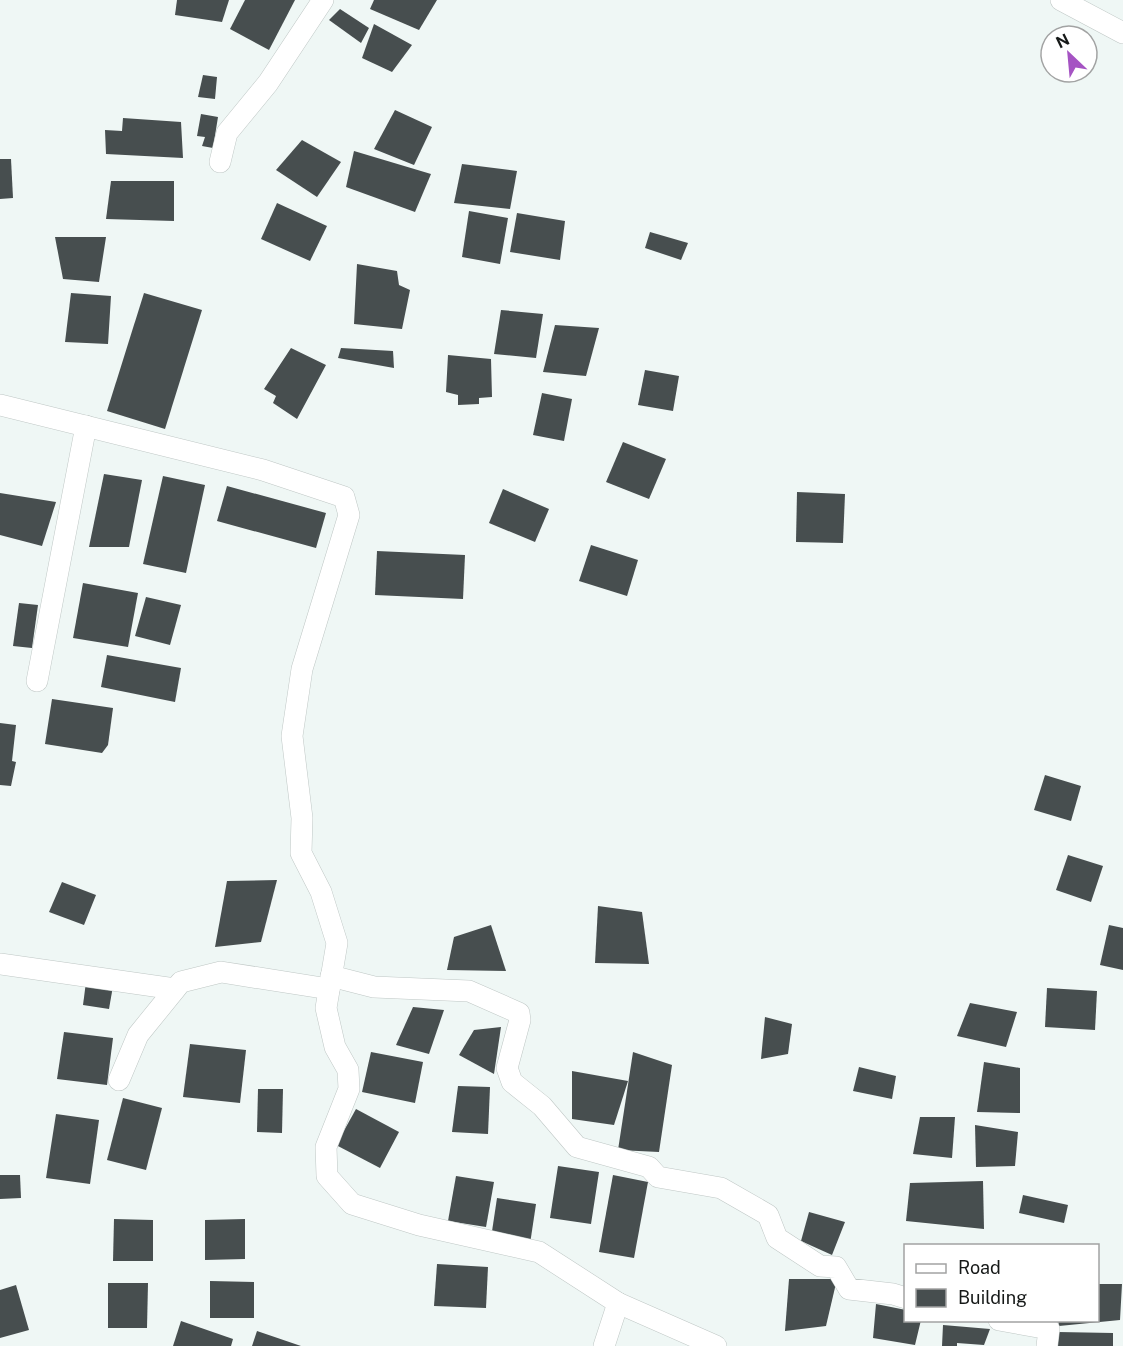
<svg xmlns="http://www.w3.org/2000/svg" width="1123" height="1346" font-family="'Public Sans',sans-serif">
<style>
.building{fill:#474e4f}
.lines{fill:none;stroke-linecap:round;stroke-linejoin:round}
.minor-casing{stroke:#bfc7c5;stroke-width:22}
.minor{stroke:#fff;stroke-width:21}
</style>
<rect width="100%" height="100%" fill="#eff7f5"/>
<g class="building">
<path d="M177 0H229L222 22 175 15Z"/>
<path d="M245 0H295L269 50 230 29Z"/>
<path d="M374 0H437L419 30 370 9Z"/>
<path d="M340 9 369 28 361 43 329 20Z"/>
<path d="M374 24 412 45 392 72 362 58Z"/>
<path d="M203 75 217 77 215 99 198 97Z"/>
<path d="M395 110 432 127 414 165 374 149Z"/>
<path d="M201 114 218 117 213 148 202 146 205 137 197 136Z"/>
<path d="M123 118 181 122 183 158 106 154 105 130 122 131Z"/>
<path d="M302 140 341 162 317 197 276 170Z"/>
<path d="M354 151 431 174 415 212 346 187Z"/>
<path d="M0 159H11L13 198 0 199Z"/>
<path d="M462 164 517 171 510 209 454 203Z"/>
<path d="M111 181H174V221L106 219Z"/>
<path d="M277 203 327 226 310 261 261 239Z"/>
<path d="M469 211 508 218 500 264 462 257Z"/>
<path d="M517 213 565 221 560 260 510 252Z"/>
<path d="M650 232 688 243 681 260 645 248Z"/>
<path d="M55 237H106L99 282 63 279Z"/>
<path d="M357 264 397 271 399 285 410 290 402 329 354 324Z"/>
<path d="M71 293 111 296 108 344 65 342Z"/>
<path d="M144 293 202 310 165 429 107 411Z"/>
<path d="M501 310 543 314 536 358 494 354Z"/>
<path d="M555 325 599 328 586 376 543 372Z"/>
<path d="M291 348 326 365 297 419 273 403 276 396 264 389Z"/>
<path d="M341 348 393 351 394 368 338 358Z"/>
<path d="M448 355 491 359 492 397 479 398V404L458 405V395L446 392Z"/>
<path d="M645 370 679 376 673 411 638 405Z"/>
<path d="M542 393 572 399 564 441 533 435Z"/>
<path d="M623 442 666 459 649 499 606 482Z"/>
<path d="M104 474 142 480 129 547H89Z"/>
<path d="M163 476 205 485 186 573 143 564Z"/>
<path d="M227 486 326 513 316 548 217 521Z"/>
<path d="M503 489 549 509 535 542 489 523Z"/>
<path d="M797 492 845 494 843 543 796 542Z"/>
<path d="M0 493 56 502 42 546 0 535Z"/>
<path d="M591 545 638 560 627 596 579 581Z"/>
<path d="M377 551 465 555 463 599 375 595Z"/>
<path d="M83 583 138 593 128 647 73 638Z"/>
<path d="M146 597 181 605 170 645 135 636Z"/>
<path d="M19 603 38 605 32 648 13 646Z"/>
<path d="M107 655 181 668 175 702 101 687Z"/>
<path d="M52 699 113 708 108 745 102 753 45 744Z"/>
<path d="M0 723 16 725 12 761 16 762 11 786 0 785Z"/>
<path d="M1045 775 1081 786 1071 821 1034 810Z"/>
<path d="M1068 855 1103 866 1091 902 1056 890Z"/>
<path d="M277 880 261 942 215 947 227 881Z"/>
<path d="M62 882 96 895 84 925 49 912Z"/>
<path d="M598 906 642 912 649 964 595 963Z"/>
<path d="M491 925 506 971 447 970 454 937Z"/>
<path d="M1109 925 1123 928V970L1100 965Z"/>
<path d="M86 982 113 986 109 1009 83 1005Z"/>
<path d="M1047 988 1097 991 1095 1030 1045 1027Z"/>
<path d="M970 1003 1017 1012 1006 1047 957 1036Z"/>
<path d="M413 1007 444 1010 429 1054 396 1045Z"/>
<path d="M765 1017 792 1024 788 1054 761 1059Z"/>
<path d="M501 1027 494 1074 459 1055 474 1030Z"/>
<path d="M64 1032 113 1038 107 1085 57 1079Z"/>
<path d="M190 1044 246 1050 240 1103 183 1097Z"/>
<path d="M371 1052 423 1062 415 1103 362 1092Z"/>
<path d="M633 1052 672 1065 659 1152 618 1150Z"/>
<path d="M984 1062 1020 1068V1113L977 1112Z"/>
<path d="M859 1067 896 1076 892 1099 853 1091Z"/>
<path d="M572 1071 628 1081 614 1125 572 1119Z"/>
<path d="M458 1086 490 1087 488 1134 452 1132Z"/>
<path d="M258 1089H283L282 1133 257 1132Z"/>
<path d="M123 1098 162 1108 146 1170 107 1160Z"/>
<path d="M356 1109 399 1132 380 1168 336 1145Z"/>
<path d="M56 1114 99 1120 90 1184 46 1178Z"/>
<path d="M920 1117H955L952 1158 913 1154Z"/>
<path d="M975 1125 1018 1132 1015 1166 976 1167Z"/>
<path d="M558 1166 599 1172 591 1224 550 1218Z"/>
<path d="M0 1175H20L21 1198 0 1199Z"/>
<path d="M613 1175 648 1182 634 1258 599 1252Z"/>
<path d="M456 1176 494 1182 486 1227 448 1221Z"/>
<path d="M983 1181 984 1229 906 1221 910 1183Z"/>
<path d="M1023 1195 1068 1205 1064 1223 1019 1213Z"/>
<path d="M497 1198 536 1204 530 1244 491 1238Z"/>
<path d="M809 1212 845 1222 832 1255 801 1241Z"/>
<path d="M114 1219 153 1220V1261H113Z"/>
<path d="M245 1219V1259L205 1260V1220Z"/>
<path d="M437 1264 488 1267 486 1308 434 1306Z"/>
<path d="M789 1279H837L826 1326 785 1331Z"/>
<path d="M210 1281 254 1282V1318H210Z"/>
<path d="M108 1283H148L147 1328H108Z"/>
<path d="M1098 1284H1122L1120 1320 1059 1326 1058 1320H1098Z"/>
<path d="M16 1285 29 1330 0 1338V1290Z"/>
<path d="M876 1304 906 1310V1320H921L915 1345 873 1338Z"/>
<path d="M181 1321 233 1339 231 1346H173Z"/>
<path d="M943 1325 990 1329 984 1345 957 1343V1346H942Z"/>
<path d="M257 1331 301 1346H252Z"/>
<path d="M1058 1332 1113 1333V1346H1058Z"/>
</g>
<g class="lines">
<defs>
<g id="minor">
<path d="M1061 0 1123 33"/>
<path d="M220 162 227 133 268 83 323 0"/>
<path d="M0 405 263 470 344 497 349 515 302 669 292 736 302 818 301 853 321 892 337 943 326 1008 335 1047 348 1070 349 1089 326 1147 327 1176 352 1204 419 1225 539 1252 618 1303 604 1346"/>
<path d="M37 681 86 426"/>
<path d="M0 964 175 989"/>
<path d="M331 976 374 987 469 991 519 1013 520 1020 507 1068 512 1082 542 1106 577 1147 649 1167 658 1177 721 1188 768 1215 777 1238 820 1266 836 1267 849 1289 893 1294 906 1298"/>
<path d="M119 1080 138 1035 181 982 221 972 329 989"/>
<path d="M618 1303 716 1346"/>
<path d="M999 1320 1049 1329 1047 1346"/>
</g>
</defs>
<use href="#minor" class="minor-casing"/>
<use href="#minor" class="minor"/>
</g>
<rect x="904" y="1244" width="195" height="78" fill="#ffffff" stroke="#a2a3a3" stroke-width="1.5"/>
<rect x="916" y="1264" width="30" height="9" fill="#ffffff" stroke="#a2a3a3" stroke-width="1.5"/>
<text x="958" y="1274" font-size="18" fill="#161918">Road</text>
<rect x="916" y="1289" width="30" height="18" fill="#474e4f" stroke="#a2a3a3" stroke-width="1.5"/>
<text x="958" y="1304" font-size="18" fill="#161918">Building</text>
<g transform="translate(1069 54) rotate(334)"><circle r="28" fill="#ffffff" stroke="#a2a3a3" stroke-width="1.5"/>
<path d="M0-4.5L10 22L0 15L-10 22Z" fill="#a553c3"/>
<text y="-9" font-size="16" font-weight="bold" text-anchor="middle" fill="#161918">N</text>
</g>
</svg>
